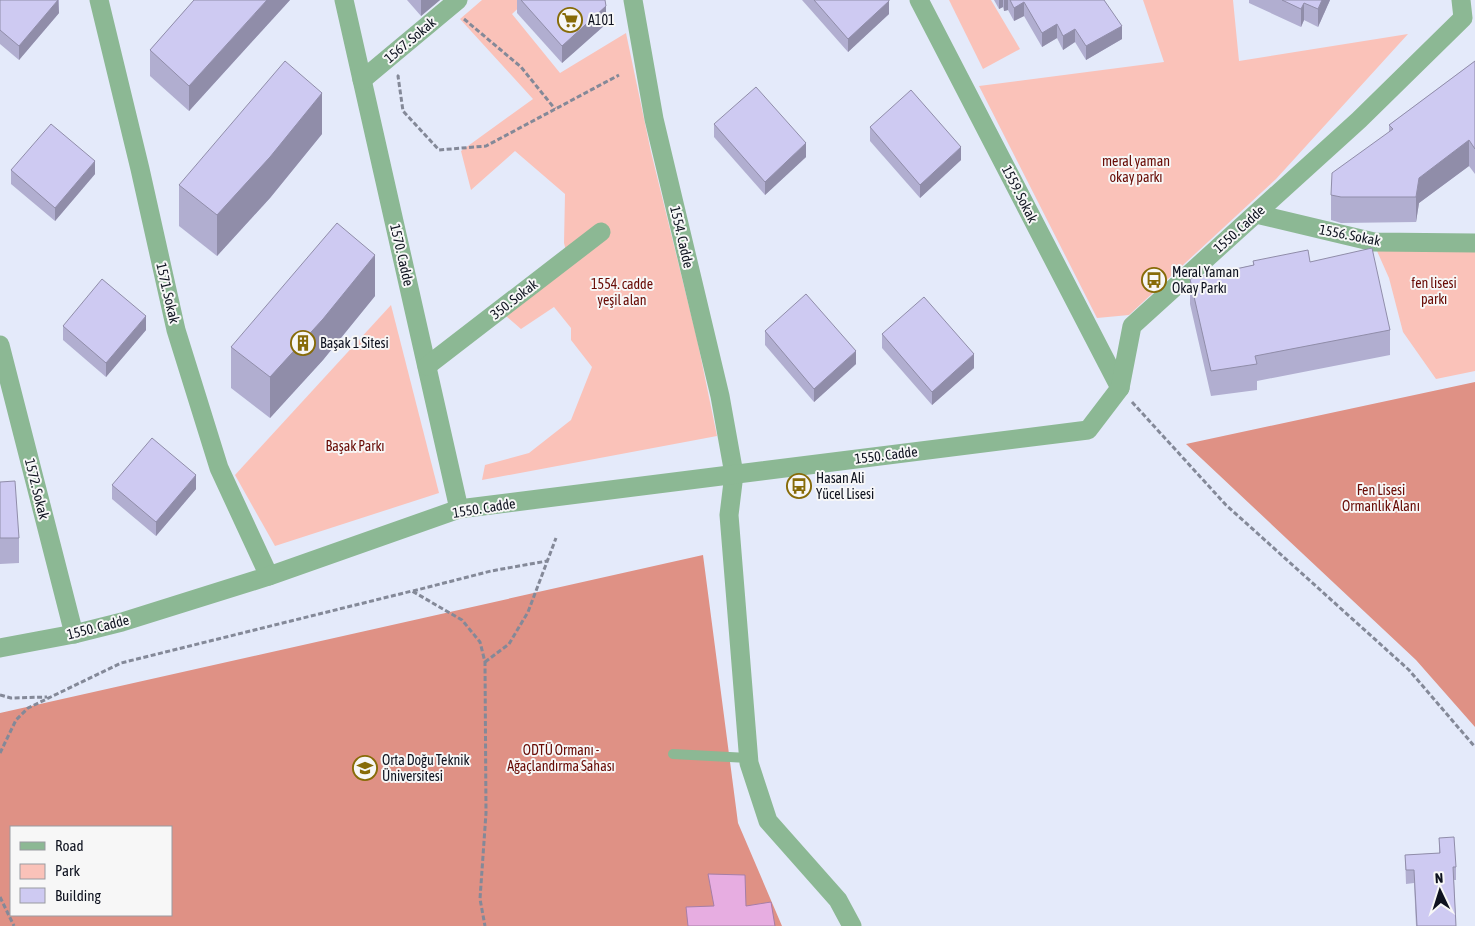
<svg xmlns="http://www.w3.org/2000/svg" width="1475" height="926" font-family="'Asap Condensed',sans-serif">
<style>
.green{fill:#fac2b9}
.forest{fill:#df9185;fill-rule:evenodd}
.water{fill:#e7ade1;stroke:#a67ea7}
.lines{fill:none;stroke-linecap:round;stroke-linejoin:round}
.path{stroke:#848998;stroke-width:3;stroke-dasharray:5 2.5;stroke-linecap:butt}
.lane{stroke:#8cb894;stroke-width:10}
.street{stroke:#8cb894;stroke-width:19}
.wall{fill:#b1aed0}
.shaded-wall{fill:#908da9}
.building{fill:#cecaf2;stroke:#908da9}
.labels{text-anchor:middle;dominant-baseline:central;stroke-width:4;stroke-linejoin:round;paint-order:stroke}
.poi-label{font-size:14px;fill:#0e121f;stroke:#f7f7f7;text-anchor:start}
.street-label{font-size:14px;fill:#0e121f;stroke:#f7f7f7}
.park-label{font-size:14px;fill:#680b05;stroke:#f7f7f7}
</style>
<rect width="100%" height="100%" fill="#e4eafa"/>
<g class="green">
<path d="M482 0H527L512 14 560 73 626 33 651 152 697 339 717 436 482 480 485 465 529 453 571 420 592 367 571 340V328L554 307 521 329 499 310 568 259 564 243 565 194 515 151 471 190 461 151 533 99 460 19Z"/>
<path d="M949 0H991L1020 49 983 69Z"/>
<path d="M1143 0H1233L1239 61 1408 34 1276 179 1129 315 1097 318 979 86 1164 62Z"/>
<path d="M1377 251H1475V371L1436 379 1403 332 1389 278Z"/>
<path d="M391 305 439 493 275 546 235 475Z"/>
</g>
<g class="forest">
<path d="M1475 382V727L1416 660 1186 444Z"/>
<path d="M703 555 738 823 782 926H0V713ZM11 827H171V915H11Z"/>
</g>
<path class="water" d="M708 874 745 875 746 906 771 902 775 926H688L686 907 714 906Z"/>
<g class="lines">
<g class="path">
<path d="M464 19 521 67 555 109"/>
<path d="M399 75 398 76 403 111 439 150 486 146 619 75"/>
<path d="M1132 402 1226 505 1409 670 1475 747"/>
<path d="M413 591 491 571 547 561"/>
<path d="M485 662 509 644 528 612 556 538"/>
<path d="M0 695 11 698 47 697"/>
<path d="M0 753 16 720 28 708 121 663 412 591 462 620 480 642 485 662 486 813 480 899 485 926"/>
<path d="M0 897 14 926"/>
</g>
<path class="lane" d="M673 754 748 758"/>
<g class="street">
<path d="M99 0 140 169 176 330 219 468 269 576"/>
<path d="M344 0 459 509"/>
<path d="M633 0 654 119 720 396 734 474 729 515 749 763 768 821 838 900 852 926"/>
<path d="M919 0 1120 388"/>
<path d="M362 80 458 0"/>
<path d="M1256 214 1374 242 1475 243"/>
<path d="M0 345 74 634"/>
<path d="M427 366 601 232"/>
<path d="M0 648 74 634 122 622 269 576 459 509 1088 430 1120 388 1132 326 1359 120 1463 18 1461 0"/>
</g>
</g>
<g class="wall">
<path d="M0 0H59V13L19 60 0 44Z"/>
<path d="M194 0H290L189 111 150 76V50Z"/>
<path d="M407 0H440L421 16Z"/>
<path d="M517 0H605L606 24 562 63 517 13Z"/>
<path d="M802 0H889V14L848 52Z"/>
<path d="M994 0H1104L1122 39 1086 60 1075 42 1063 50 1057 38 1042 47 1024 16 1014 21 1008 10 1004 11 1003 7 999 9Z"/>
<path d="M1249 0H1330L1318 27 1304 20 1301 27 1249 3Z"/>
<path d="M1475 61V174L1469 166 1419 203 1416 222 1341 223 1331 220V195L1389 132V125Z"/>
<path d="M714 124 806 157 765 195 714 137Z"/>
<path d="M870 127 961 160 920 198 870 141Z"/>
<path d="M322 134 270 198 217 256 179 226V185Z"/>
<path d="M11 170 95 174 55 221 11 184Z"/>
<path d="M1253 261 1310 262 1390 330V355L1257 381V390L1211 396 1190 304V279L1253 265Z"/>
<path d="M375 296 323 360 270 418 231 388V347Z"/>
<path d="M63 326 146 330 106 377 63 340Z"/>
<path d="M765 331 856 364 814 402 765 345Z"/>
<path d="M882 334 974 368 932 405 882 348Z"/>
<path d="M0 482 19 538V563L0 564Z"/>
<path d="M112 485 196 489 156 536 112 499Z"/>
<path d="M1439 838 1456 867V880H1454L1456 926H1416L1414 883 1406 884 1405 855 1439 853Z"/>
</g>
<g class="shaded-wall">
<path d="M58 0 59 13 19 60V46Z"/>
<path d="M267 0H290L189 111V86Z"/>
<path d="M421 0H440L421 16Z"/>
<path d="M999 0H1003V7L999 9Z"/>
<path d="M1004 0H1008V10L1004 11Z"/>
<path d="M1322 0H1330L1318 27V9Z"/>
<path d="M889 1V14L848 52V39Z"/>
<path d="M1024 2V16L1014 21V8Z"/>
<path d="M1304 3V20L1301 27V9Z"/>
<path d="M606 6V24L562 63V46Z"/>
<path d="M1057 24V38L1042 47V33Z"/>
<path d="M1122 26V39L1086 60V46Z"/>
<path d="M1075 29V42L1063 50V36Z"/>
<path d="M322 93V134L270 198 217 256V215Z"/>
<path d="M1469 140V166L1419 203 1416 222V197L1419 178Z"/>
<path d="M806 143V157L765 195V182Z"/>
<path d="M961 147V160L920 198V185Z"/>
<path d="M95 161V174L55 221V208Z"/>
<path d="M375 255V296L323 360 270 418V377Z"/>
<path d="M146 316V330L106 377V363Z"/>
<path d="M856 351V364L814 402V389Z"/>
<path d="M974 354V368L932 405V392Z"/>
<path d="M196 475V489L156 536V522Z"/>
</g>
<g class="building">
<path d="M0 0H58L19 46 0 30Z"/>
<path d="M194 0H267L189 86 150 50Z"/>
<path d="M521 0H605L606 6 562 46Z"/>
<path d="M814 0H889V1L848 39Z"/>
<path d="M1010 0H1104L1122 26 1086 46 1075 29 1063 36 1057 24 1042 33 1024 2 1014 8Z"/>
<path d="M1282 0H1322L1318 9 1304 3 1301 9Z"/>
<path d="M285 61 322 93 270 157 217 215 179 185Z"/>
<path d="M1475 61V149L1469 140 1419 178 1416 197H1341L1331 195 1332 173 1393 129 1389 125Z"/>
<path d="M756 87 806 143 765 182 714 124Z"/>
<path d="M911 90 961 147 920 185 870 127Z"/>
<path d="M51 124 95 161 55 208 11 170Z"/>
<path d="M337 223 375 255 323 319 270 377 231 347Z"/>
<path d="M1372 248 1390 330 1255 356 1257 364 1211 371 1190 279 1254 265 1253 261 1308 250 1310 262Z"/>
<path d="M102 279 146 316 106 363 63 326Z"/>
<path d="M806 294 856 351 814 389 765 331Z"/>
<path d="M924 297 974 354 932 392 882 334Z"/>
<path d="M152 438 196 475 156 522 112 485Z"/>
<path d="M15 481 19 538H0V482Z"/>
<path d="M1454 837 1456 867H1453L1456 926H1417L1414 870H1406L1405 855 1440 853 1439 838Z"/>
</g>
<defs>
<symbol id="supermarket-ring" viewBox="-11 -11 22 22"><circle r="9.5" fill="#f7f7f7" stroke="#876b08" stroke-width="1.5"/><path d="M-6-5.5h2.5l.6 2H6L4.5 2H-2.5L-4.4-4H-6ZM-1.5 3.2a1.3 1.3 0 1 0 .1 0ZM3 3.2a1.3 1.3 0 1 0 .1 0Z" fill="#876b08"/></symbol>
<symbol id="bus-ring" viewBox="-11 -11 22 22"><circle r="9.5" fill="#f7f7f7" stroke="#876b08" stroke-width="1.5"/><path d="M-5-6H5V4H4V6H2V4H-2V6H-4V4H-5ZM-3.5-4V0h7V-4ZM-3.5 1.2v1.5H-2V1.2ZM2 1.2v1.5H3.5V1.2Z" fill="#876b08"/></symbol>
<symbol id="building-ring" viewBox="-11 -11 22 22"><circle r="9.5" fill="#f7f7f7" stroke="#876b08" stroke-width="1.5"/><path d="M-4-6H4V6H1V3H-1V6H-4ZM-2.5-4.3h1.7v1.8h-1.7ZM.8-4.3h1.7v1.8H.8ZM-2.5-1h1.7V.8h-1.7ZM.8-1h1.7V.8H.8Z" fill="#876b08"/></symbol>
<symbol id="university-ring" viewBox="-11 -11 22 22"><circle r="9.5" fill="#f7f7f7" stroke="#876b08" stroke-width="1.5"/><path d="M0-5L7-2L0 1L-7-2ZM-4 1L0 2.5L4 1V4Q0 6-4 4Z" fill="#876b08"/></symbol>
</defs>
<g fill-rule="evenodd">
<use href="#supermarket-ring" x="556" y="6" width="28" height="28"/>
<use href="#bus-ring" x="1140" y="266" width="28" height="28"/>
<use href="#building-ring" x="289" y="329" width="28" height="28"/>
<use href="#bus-ring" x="785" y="472" width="28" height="28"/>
<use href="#university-ring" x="351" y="754" width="28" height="28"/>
</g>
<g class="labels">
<g class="poi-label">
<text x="588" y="20">A101</text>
<text x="1172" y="272">Meral Yaman<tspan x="1172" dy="16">Okay Parkı</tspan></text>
<text x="320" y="343">Başak 1 Sitesi</text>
<text x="816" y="478">Hasan Ali<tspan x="816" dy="16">Yücel Lisesi</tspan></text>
<text x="382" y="760">Orta Doğu Teknik<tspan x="382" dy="16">Üniversitesi</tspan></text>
</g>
<g class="street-label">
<text transform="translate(410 40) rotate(-40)">1567. Sokak</text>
<text transform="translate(1020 194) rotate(63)">1559. Sokak</text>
<text transform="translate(1239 229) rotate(-42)">1550. Cadde</text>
<text transform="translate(1350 235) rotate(11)">1556. Sokak</text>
<text transform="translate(682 237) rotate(77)">1554. Cadde</text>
<text transform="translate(402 255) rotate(77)">1570. Cadde</text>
<text transform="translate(168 293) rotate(77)">1571. Sokak</text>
<text transform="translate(514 299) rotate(-38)">350. Sokak</text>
<text transform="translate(886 455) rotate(-7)">1550. Cadde</text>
<text transform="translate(37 489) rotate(76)">1572. Sokak</text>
<text transform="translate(484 508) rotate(-9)">1550. Cadde</text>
<text transform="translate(98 627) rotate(-14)">1550. Cadde</text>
</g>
<g class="park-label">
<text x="1136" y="161">meral yaman<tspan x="1136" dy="16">okay parkı</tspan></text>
<text x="1434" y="283">fen lisesi<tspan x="1434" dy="16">parkı</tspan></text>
<text x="622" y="284">1554. cadde<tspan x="622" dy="16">yeşil alan</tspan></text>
<text x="355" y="446">Başak Parkı</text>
<text x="1381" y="490">Fen Lisesi<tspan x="1381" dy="16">Ormanlık Alanı</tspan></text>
<text x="561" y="750">ODTÜ Ormanı -<tspan x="561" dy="16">Ağaçlandırma Sahası</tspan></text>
</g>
</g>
<rect x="10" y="826" width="162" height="90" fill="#f7f7f7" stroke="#9a9ba1"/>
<rect x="20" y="842" width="25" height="8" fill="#8cb894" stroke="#9a9ba1"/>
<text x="55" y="851" font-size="15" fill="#0e121f">Road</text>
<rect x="20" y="864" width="25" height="15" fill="#fac2b9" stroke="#9a9ba1"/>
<text x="55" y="876" font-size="15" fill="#0e121f">Park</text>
<rect x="20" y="888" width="25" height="15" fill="#cecaf2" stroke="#9a9ba1"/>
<text x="55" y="901" font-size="15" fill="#0e121f">Building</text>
<g transform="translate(1440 891) rotate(356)" stroke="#f7f7f7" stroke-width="4" paint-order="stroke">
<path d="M0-4L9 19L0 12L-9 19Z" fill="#0e121f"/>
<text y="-8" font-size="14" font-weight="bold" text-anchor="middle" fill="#0e121f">N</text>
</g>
</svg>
